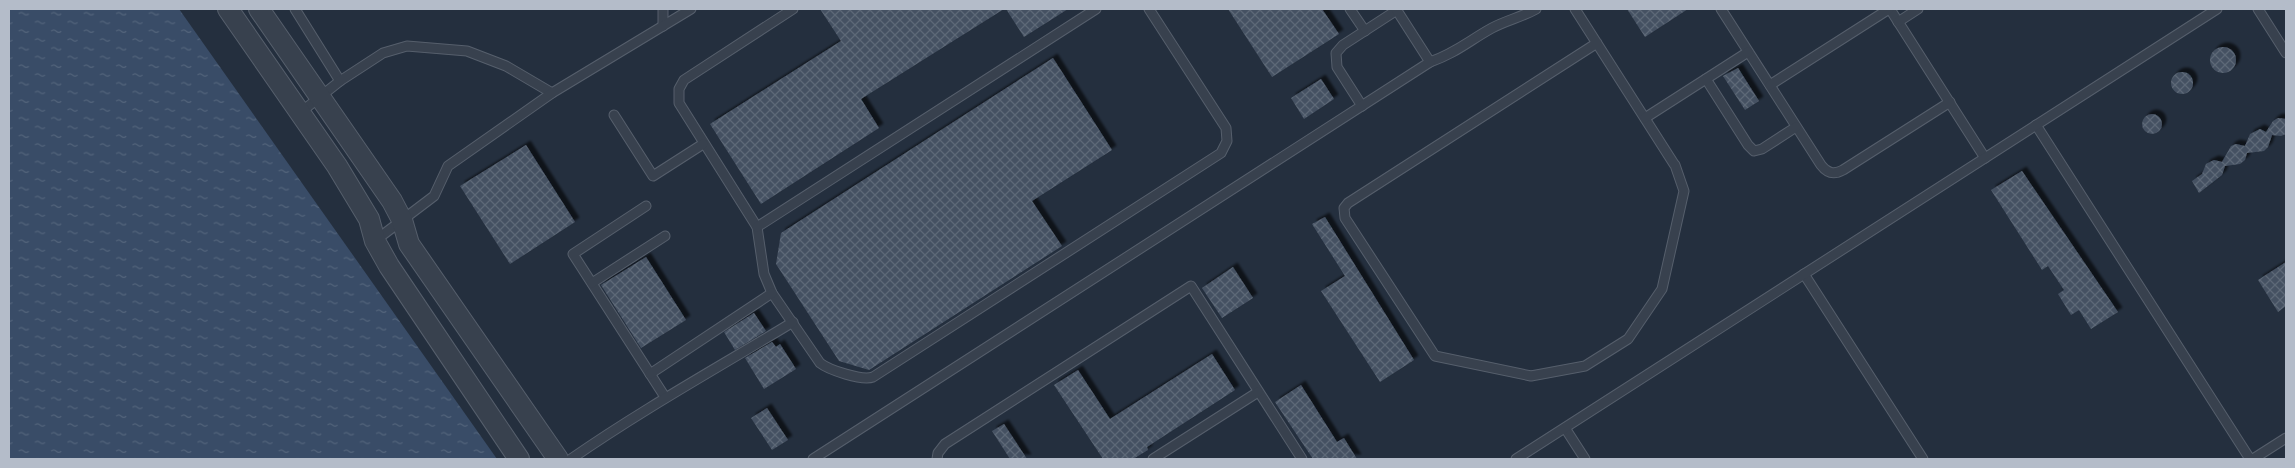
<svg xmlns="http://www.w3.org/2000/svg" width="2295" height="468" font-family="'DejaVu Sans',sans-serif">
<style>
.water{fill:url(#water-ripples)}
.building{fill:url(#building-cross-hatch);filter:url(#shadow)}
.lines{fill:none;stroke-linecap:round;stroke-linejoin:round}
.service-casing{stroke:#565f6c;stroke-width:11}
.tertiary-casing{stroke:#565f6c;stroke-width:22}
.service{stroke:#38414e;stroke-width:9}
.tertiary{stroke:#38414e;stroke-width:20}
</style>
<defs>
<pattern id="water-ripples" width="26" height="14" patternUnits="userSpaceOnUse" patternTransform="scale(1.25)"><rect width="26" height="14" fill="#394c67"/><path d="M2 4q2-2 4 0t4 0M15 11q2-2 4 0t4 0" fill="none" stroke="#53647b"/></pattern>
<pattern id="building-cross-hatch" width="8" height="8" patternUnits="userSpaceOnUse" patternTransform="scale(1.25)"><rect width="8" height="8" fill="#455162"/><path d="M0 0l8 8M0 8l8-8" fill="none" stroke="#5d6877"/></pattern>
<filter id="shadow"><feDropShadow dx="4.5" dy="-4.5" stdDeviation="1" flood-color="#0009"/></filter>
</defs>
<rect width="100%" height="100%" fill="#242f3e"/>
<path class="water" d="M9 9H179L497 459H9Z"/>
<g class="building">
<path d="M820 9H1004L861 99 879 128 761 204 710 124 841 41Z"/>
<path d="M1006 9H1068L1024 37Z"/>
<path d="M1228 9H1322L1339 34 1272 77Z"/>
<path d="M1627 9H1688L1645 37Z"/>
<circle cx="2223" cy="60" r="13"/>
<path d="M1053 58 1112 150 1032 201 1062 246 869 370 839 361 776 264 781 233Z"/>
<path d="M1738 68 1759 101 1745 110 1723 76Z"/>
<circle cx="2182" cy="83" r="11"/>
<path d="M1321 79 1334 99 1304 119 1291 98Z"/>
<circle cx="2152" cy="124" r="10"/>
<path d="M2278 118 2286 119V134L2281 136 2272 135 2268 147 2264 151 2247 153 2245 160 2240 164 2225 166 2222 175 2199 193 2192 181 2202 174 2206 164 2214 160 2222 162 2231 146 2236 144 2245 146 2250 134 2260 129 2266 132 2273 121Z"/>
<path d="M526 145 575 222 510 264 460 186Z"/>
<path d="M2022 171 2118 312 2091 329 2079 310 2071 315 2058 294 2064 290 2048 266 2042 270 1991 190Z"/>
<path d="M1325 217 1414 360 1380 382 1321 291 1345 276 1312 224Z"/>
<path d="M646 257 686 320 641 348 601 285Z"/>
<path d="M2286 262V306L2278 312 2258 280Z"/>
<path d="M1233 267 1253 298 1222 318 1202 288Z"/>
<path d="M754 313 766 331 735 350 724 332Z"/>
<path d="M772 342 776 347 780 344 796 369 764 389 745 358Z"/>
<path d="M1212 354 1235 390 1147 447 1148 450 1133 459H1103L1054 385 1078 370 1110 419Z"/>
<path d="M1301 385 1337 442 1344 438 1357 459H1313L1275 402Z"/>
<path d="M767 408 788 440 772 450 751 418Z"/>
<path d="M1004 424 1027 459H1010L992 431Z"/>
</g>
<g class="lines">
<defs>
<g id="service">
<path d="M295 9 340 81"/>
<path d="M793 9 684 80 679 89V103L757 227 764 274 772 293 820 363C829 370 862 381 873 377L1221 153 1227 141 1226 128 1149 9"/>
<path d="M1350 9 1365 31"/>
<path d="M1575 9C1608 60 1641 112 1674 164L1675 165 1684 191 1662 289 1628 339 1585 366 1531 376 1435 356 1345 218 1344 208 1348 203 1597 43"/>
<path d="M1721 9 1821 165C1827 173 1834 175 1843 170L1950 102"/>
<path d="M1890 9 1985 158"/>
<path d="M2258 9 2286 53"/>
<path d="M1898 22 1918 9"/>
<path d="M663 26V9"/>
<path d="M1430 62C1456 53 1470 40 1492 28 1507 20 1522 17 1536 9"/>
<path d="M1706 79 1748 145 1754 151 1762 149 1796 127"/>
<path d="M1770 85 1889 9"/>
<path d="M1362 106 1337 67 1336 53 1343 45 1397 10"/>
<path d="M301 112 340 81 383 53 407 46 467 51 506 66 552 93"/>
<path d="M614 115 653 176 703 144"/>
<path d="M1645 118 1748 52"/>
<path d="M2036 125 2250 459"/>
<path d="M646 206 573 254 665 397"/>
<path d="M757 227 1096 9"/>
<path d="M376 240 434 196 448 166 552 93 691 9"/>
<path d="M1804 274 1923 459"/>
<path d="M592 283 665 236"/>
<path d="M650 374 772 293"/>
<path d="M1565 428 1585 459"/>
<path d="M571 459C643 409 719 367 793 322"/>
<path d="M813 459 1430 62 1396 9"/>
<path d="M937 459 938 453 945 444 1191 286 1302 459"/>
<path d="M1153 459 1258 392"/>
<path d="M1516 459 2217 9"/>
<path d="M2253 459 2286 438"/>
</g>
<g id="tertiary">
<path d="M228 9 337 166 369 219 375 241 389 266 519 459"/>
<path d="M259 9 392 201 402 220 409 244 558 459"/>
</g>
</defs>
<use href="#service" class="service-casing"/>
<use href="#tertiary" class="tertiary-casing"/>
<use href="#service" class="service"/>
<use href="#tertiary" class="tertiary"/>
</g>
<rect width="2295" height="468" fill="none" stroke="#b4bcc9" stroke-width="20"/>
</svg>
